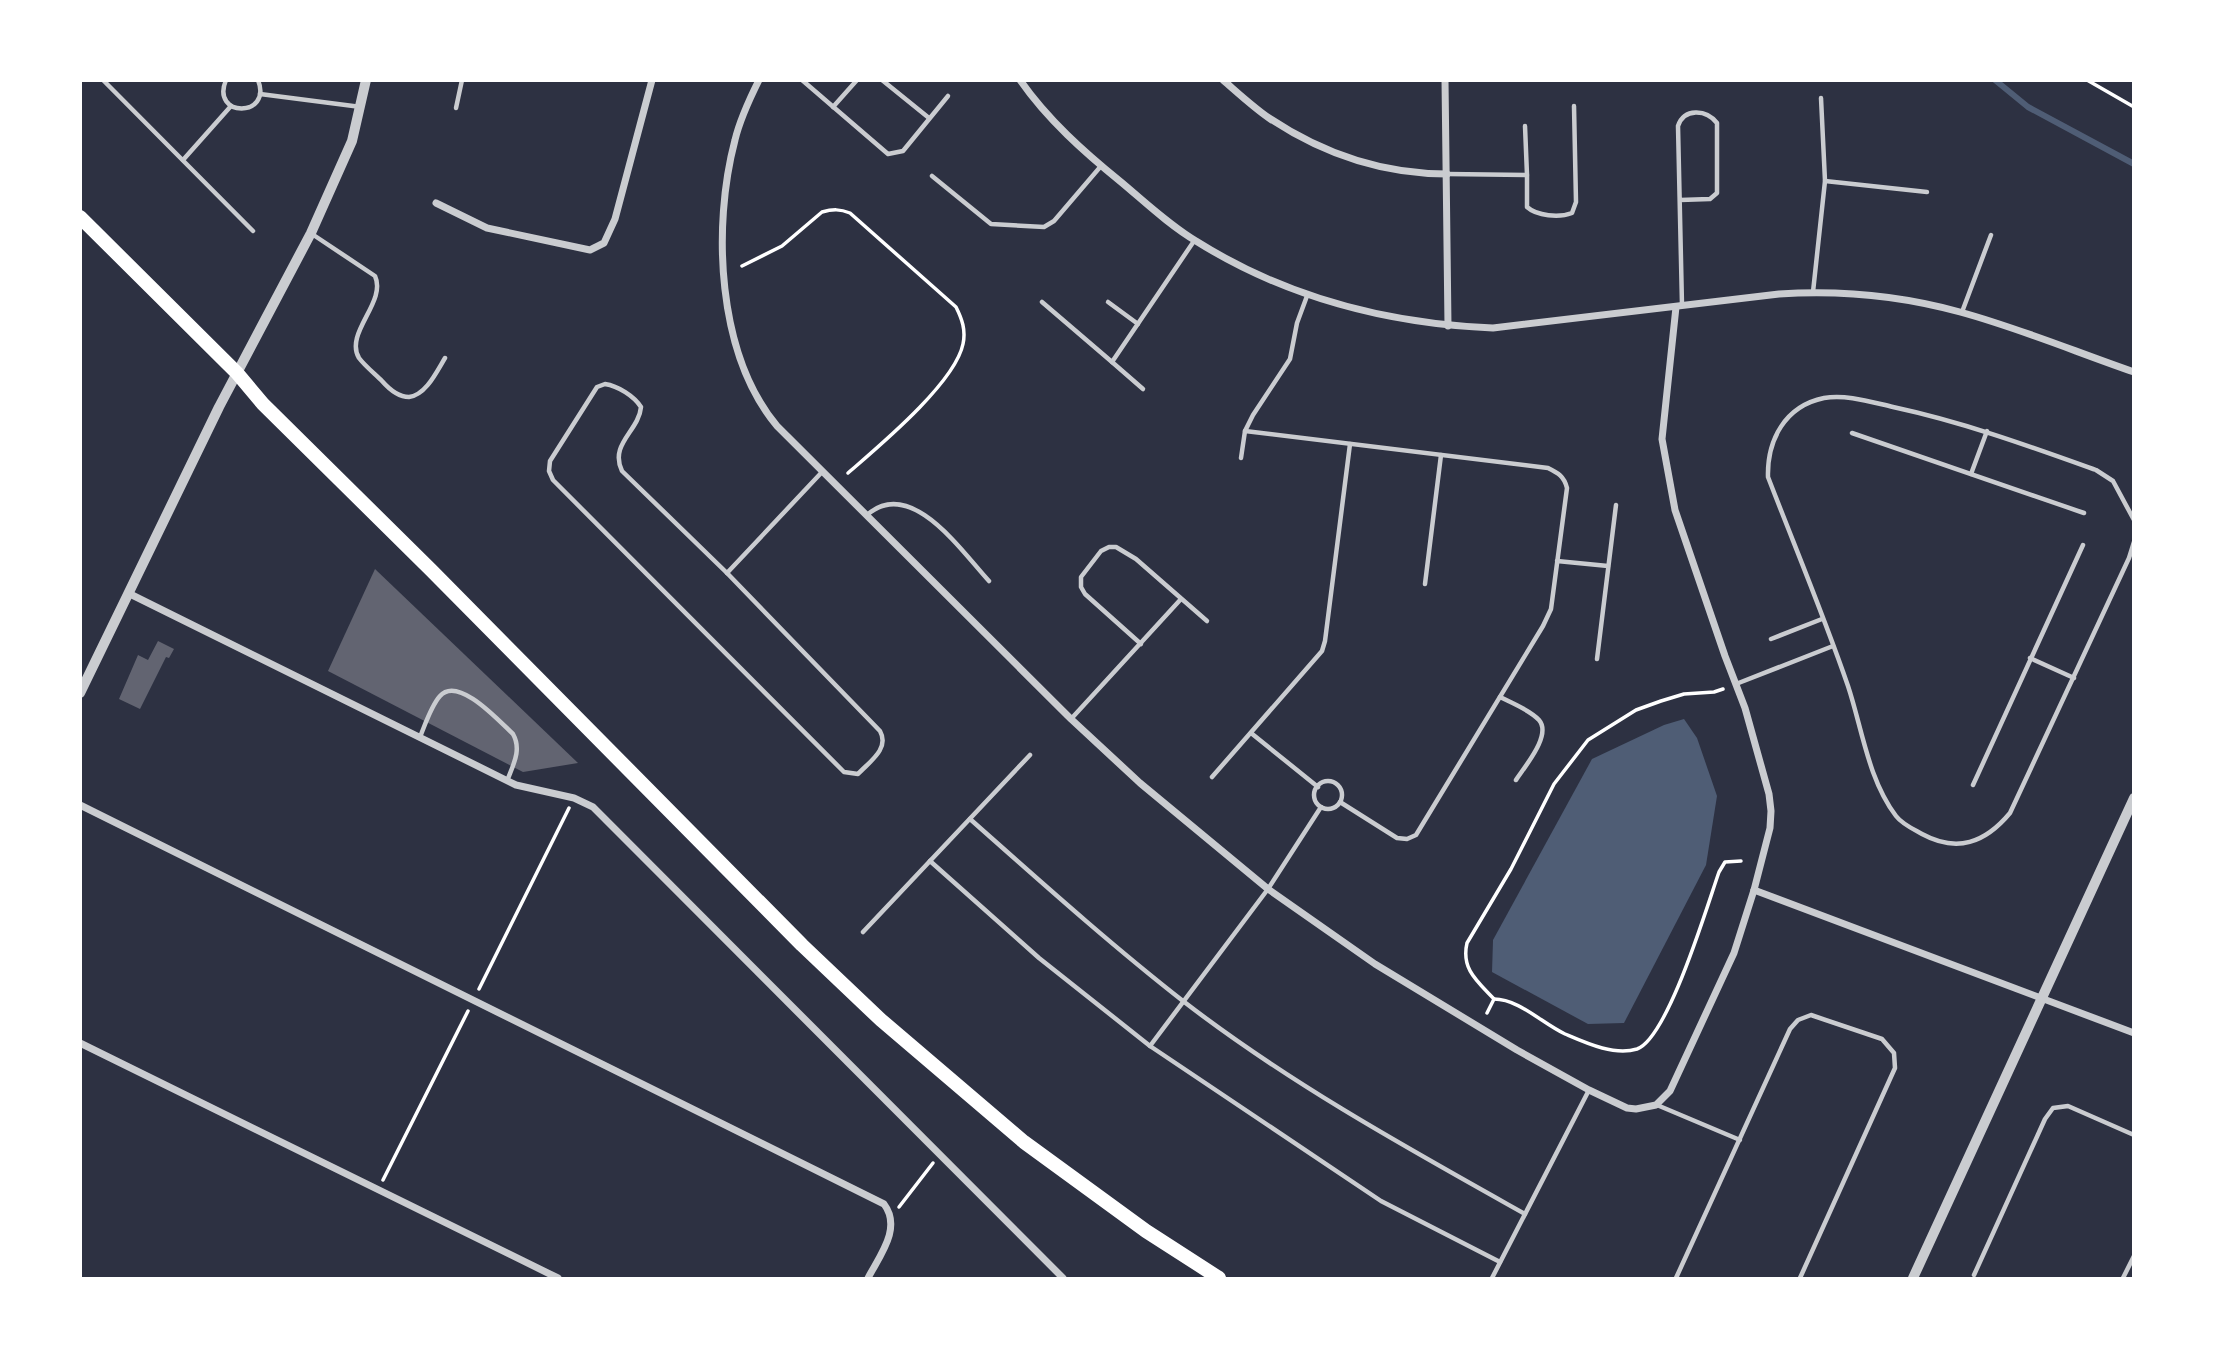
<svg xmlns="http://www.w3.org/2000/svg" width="2214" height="1359" font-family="'Roboto Condensed',sans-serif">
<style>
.water{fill:#4f5d75}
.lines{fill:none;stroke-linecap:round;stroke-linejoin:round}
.stream{stroke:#4f5d75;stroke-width:6}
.building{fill:#626471}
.path{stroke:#fff;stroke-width:3.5}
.service{stroke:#caccd0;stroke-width:4.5}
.minor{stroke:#caccd0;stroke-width:7}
.tertiary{stroke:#caccd0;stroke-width:10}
.primary{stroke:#fff;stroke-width:14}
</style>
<rect width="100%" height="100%" fill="#2d3142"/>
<path class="water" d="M1684 719 1697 738 1717 796 1706 865 1624 1023 1588 1024 1492 972 1493 940 1592 759 1664 725Z"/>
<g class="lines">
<path class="stream" d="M1995 80 2028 107 2134 164"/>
</g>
<g class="building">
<path d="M375 569 578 763 523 772 328 671Z"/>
<path d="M158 641 174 649 169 658 166 657 140 709 119 699 138 655 148 660Z"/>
</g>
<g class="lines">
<g class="path">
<path d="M2087 80 2134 107"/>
<path d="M742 266 782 246 822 212C833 209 840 209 850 213L956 307C962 319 966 330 963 344 955 383 879 446 848 473"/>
<path d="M479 989 569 808"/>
<path d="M1494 999C1519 999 1543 1024 1565 1034 1586 1043 1614 1056 1637 1049 1668 1038 1707 906 1719 872L1725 862 1741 861"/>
<path d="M1487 1013 1494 999C1477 981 1461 969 1467 943L1511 869 1554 784 1588 740 1636 710 1661 701 1684 694 1714 692 1723 689"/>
<path d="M383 1180 468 1011"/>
<path d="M899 1207 933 1163"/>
</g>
<g class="service">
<path d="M103 80 253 231"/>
<path d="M226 80C210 118 273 118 258 80"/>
<path d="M802 80 888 154 903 151 948 96"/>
<path d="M882 80 929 118"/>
<path d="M260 94 361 107"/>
<path d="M833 107 857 80"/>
<path d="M456 108 462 80"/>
<path d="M1525 126 1527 175"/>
<path d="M183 160 231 106"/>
<path d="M1447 174 1527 175V207C1537 216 1559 218 1572 213L1576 202 1574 106"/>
<path d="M932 176 991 224 1044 227 1054 221 1101 166"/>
<path d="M1825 181 1927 192"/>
<path d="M1680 200 1710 199 1717 193V123C1706 109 1684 108 1678 126L1682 305"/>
<path d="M312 234 375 276C387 302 344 333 359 358 365 366 375 374 382 381 389 389 398 397 409 397 426 395 437 371 445 358"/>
<path d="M1813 292 1825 181 1821 98"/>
<path d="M1042 302 1112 362 1194 241"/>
<path d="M1108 302 1138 324"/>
<path d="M1962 312 1991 235"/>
<path d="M1112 362 1143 389"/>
<path d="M605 384C618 386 634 396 641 407 639 431 609 444 622 471L727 573 880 731C890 749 869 762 858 774L844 772 553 480 549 471 550 461 597 387Z"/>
<path d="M1245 431 1548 468C1558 473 1564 476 1567 488L1551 609 1543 626 1416 835 1407 839 1397 838 1340 802"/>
<path d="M1852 433 2084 513"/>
<path d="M1241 458 1245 431 1253 415 1290 359 1297 323 1307 296"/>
<path d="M1971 474 1987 431"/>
<path d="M867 515C911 476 962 552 989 581"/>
<path d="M2134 520 2113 481 2096 470C2029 446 1963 422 1893 407 1871 402 1846 394 1824 398 1785 406 1767 440 1768 477 1795 547 1824 616 1848 686 1862 728 1868 779 1896 816 1902 824 1913 829 1922 834 1957 853 1985 843 2010 813L2129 558 2134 542"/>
<path d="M1557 561 1608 566"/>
<path d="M727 573 822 472"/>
<path d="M1425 584 1441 455"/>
<path d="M1771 639 1822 619"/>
<path d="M1141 644 1085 594 1081 587V577L1101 551 1109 547H1116L1136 559 1207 621"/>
<path d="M2030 658 2074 678"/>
<path d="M1597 659 1616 505"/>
<path d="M1736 684 1833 646"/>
<path d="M1500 697C1512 703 1530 710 1539 720 1552 735 1525 766 1516 780"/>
<path d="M1071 719 1181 599"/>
<path d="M1251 733 1318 787"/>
<path d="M420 737C425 725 431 706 440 696 458 675 500 722 513 734 522 750 513 765 507 781"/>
<path d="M1212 777 1322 651 1325 641 1350 444"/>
<circle cx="1328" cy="795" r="14"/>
<path d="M1973 785 2083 545"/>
<path d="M970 819C1040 881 1110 944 1183 1001 1289 1083 1409 1149 1525 1214"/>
<path d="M930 861 1039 958 1150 1046 1381 1201 1500 1262"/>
<path d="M863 932 1030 755"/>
<path d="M1150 1046 1268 889 1321 807"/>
<path d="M1657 1105 1740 1140"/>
<path d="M1974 1275 2045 1119 2053 1108 2068 1106 2134 1135"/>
<path d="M1492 1278 1589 1090"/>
<path d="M1676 1278 1790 1029 1798 1020 1811 1015 1882 1039 1894 1053 1895 1068 1800 1278"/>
<path d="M2123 1278 2134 1256"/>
</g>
<g class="minor">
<path d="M759 80C749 100 740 119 735 140 712 227 717 354 777 426L1071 719 1140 783 1268 889 1375 964 1517 1050 1589 1090 1627 1108 1636 1109 1656 1105 1670 1091 1734 953 1754 890 1770 828 1771 811 1769 794 1745 708 1725 656 1675 510 1662 439 1676 307"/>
<path d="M1020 80C1048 120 1084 152 1121 182 1145 202 1169 225 1196 241 1285 297 1388 324 1493 328L1779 294C1839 290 1902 296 1960 312 2019 328 2076 352 2134 372"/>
<path d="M1223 80C1238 93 1253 107 1269 118 1323 154 1382 174 1447 174"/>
<path d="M1445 80 1448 326"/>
<path d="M436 203 487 228 590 250 604 243 615 219 652 80"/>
<path d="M130 594 516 785 574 798 593 807 1063 1278"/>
<path d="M80 805 884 1204C902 1228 880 1255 868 1278"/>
<path d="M1754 890 2134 1033"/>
<path d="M80 1043 558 1278"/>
</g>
<g class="tertiary">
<path d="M80 693 219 407 311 233 352 141 366 80"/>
<path d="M1913 1278 2134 798"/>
</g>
<path class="primary" d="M80 217 237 373 263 404 431 570 802 945 881 1020 1024 1142 1146 1231 1219 1278"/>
</g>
<rect width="2214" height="1359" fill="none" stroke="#ffffff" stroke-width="164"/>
</svg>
